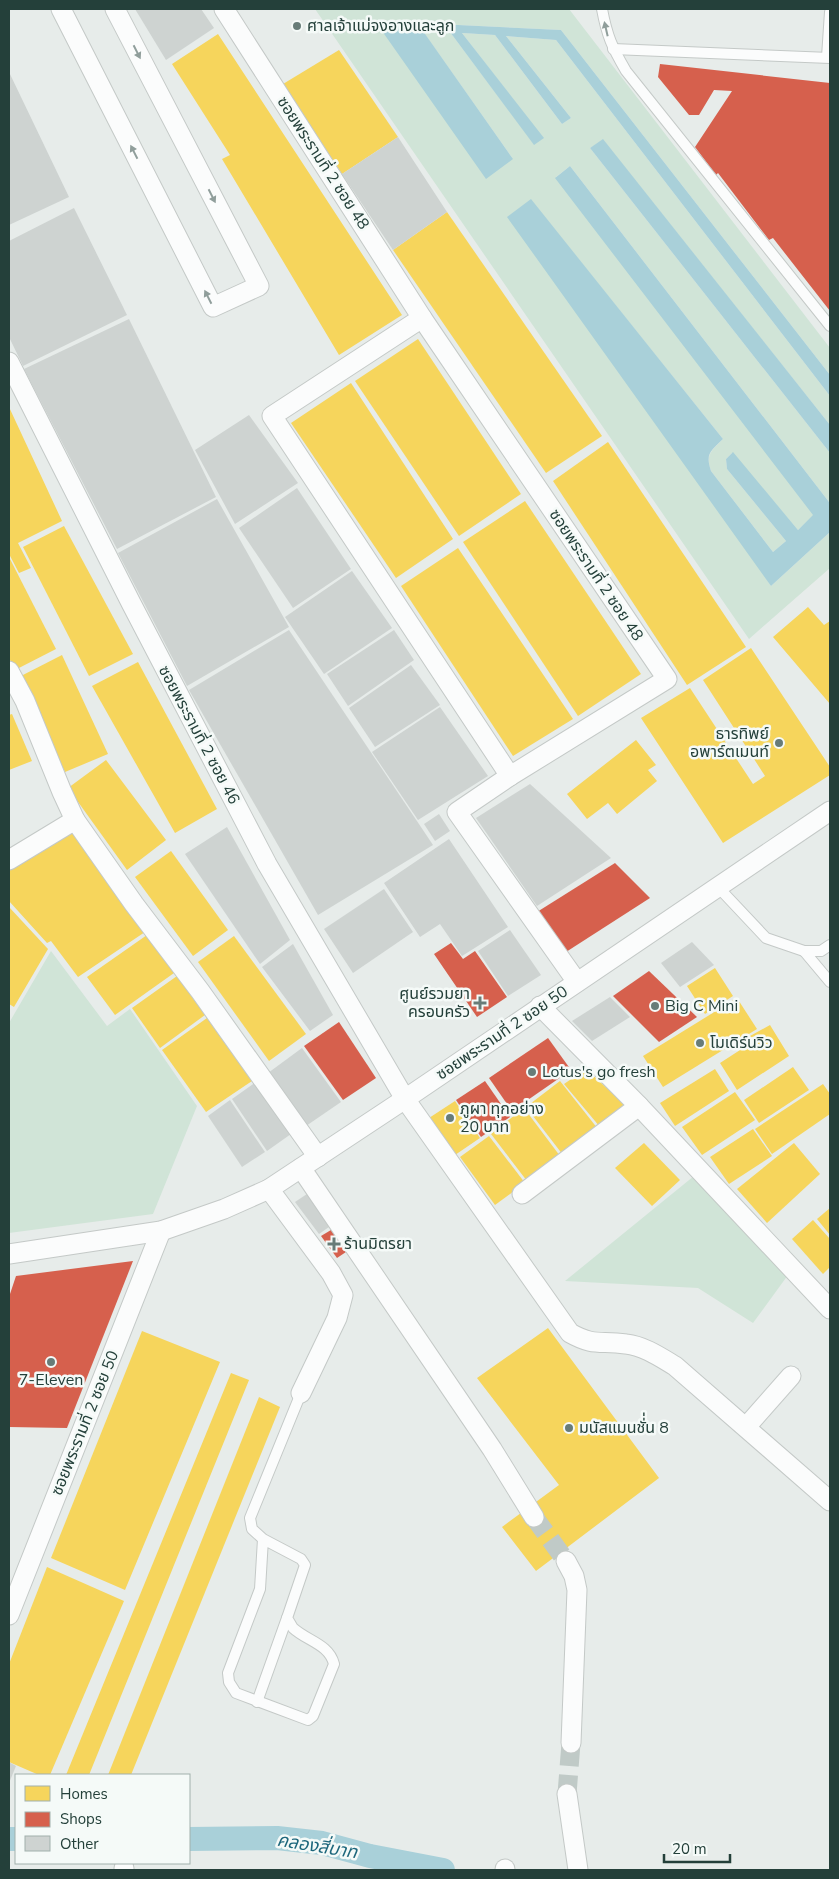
<svg xmlns="http://www.w3.org/2000/svg" width="839" height="1879" font-family="'Nunito Sans','Noto Sans Thai',sans-serif">
<style>
.green{fill:#d0e4d7}
.water{fill:#a9d0d9}
.homes{fill:#f6d55c}
.shops{fill:#d6604d}
.lines{fill:none;stroke-linecap:round;stroke-linejoin:round}
.canal{stroke:#a9d0d9;stroke-width:24}
.building{fill:#ced3d1}
.street-tunnel{stroke:#c0cac7;stroke-width:19;stroke-dasharray:19 9;stroke-linecap:butt}
.lane-casing{stroke:#c4c9c7;stroke-width:12}
.street-casing{stroke:#c4c9c7;stroke-width:21}
.lane{stroke:#fbfcfc;stroke-width:10}
.street{stroke:#fbfcfc;stroke-width:19}
.oneway{fill:#909e9b}
.poi-dot{fill:#687c78;stroke:#f5faf8;stroke-width:2}
.labels{text-anchor:middle;dominant-baseline:central;stroke-width:5;stroke-linejoin:round;paint-order:stroke}
.poi-label{font-size:16px;fill:#24403a;stroke:#f5faf8;text-anchor:start}
.street-label{font-size:16px;fill:#24403a;stroke:#f5faf8}
.water-label{font-size:18px;font-style:italic;fill:#1e677c;stroke:#f5faf8}
</style>
<rect width="100%" height="100%" fill="#e7ecea"/>
<g class="green">
<path d="M315 9H569L830 348V375L561 30 376 21 513 159 422 30 450 32 534 144 543 138 462 33 495 35 562 124 571 118 506 36 556 40 830 396V425L603 140 590 148 830 453V501L829 502 570 166 556 177 814 515 798 530 732 453 726 459 727 469 786 541 773 552 711 471C705 453 712 451 723 439L531 200 771 586 830 532V568L749 639Z"/>
<path d="M51 951 107 1026 130 1009 197 1106 153 1214 9 1233V1023Z"/>
<path d="M694 1176 788 1275 753 1323 698 1288 565 1281Z"/>
</g>
<g class="water">
<path d="M375 21 561 30 830 375V396L556 40 506 36 571 118 562 124 495 35 462 33 544 138 534 145 450 32 423 31 513 159 486 179Z"/>
<path d="M603 139 830 425V453L590 148Z"/>
<path d="M570 166 829 502 830 501V532L771 586 507 217 531 199 723 439C711 451 705 453 711 471L773 552 786 541 727 469 726 459 733 452 798 530 813 515 555 178Z"/>
</g>
<g class="homes">
<path d="M218 34 402 315 339 355 222 159 230 155 172 64Z"/>
<path d="M339 50 398 137 342 174 283 84Z"/>
<path d="M447 212 602 436 546 473 393 250Z"/>
<path d="M418 339 521 494 459 536 355 381Z"/>
<path d="M351 383 453 539 396 578 291 423Z"/>
<path d="M9 407 62 521 18 543 31 568 19 573 9 554Z"/>
<path d="M608 442 746 647 687 685 553 481Z"/>
<path d="M525 501 641 674 578 716 463 542Z"/>
<path d="M64 526 133 654 89 676 23 547Z"/>
<path d="M458 548 573 719 513 756 401 586Z"/>
<path d="M9 557 56 649 15 670 9 658Z"/>
<path d="M808 607 824 625 830 621V704L773 637Z"/>
<path d="M751 648 830 767V775L723 843 641 718 690 688 753 784 765 776 703 680Z"/>
<path d="M62 655 108 754 65 772 19 677Z"/>
<path d="M138 662 217 809 175 833 92 686Z"/>
<path d="M12 714 32 761 9 770V715Z"/>
<path d="M636 740 656 765 648 770 657 781 617 814 608 803 587 819 567 794Z"/>
<path d="M106 760 166 840 127 870 68 788Z"/>
<path d="M72 830 145 932 78 977 51 941 47 943 9 901V867Z"/>
<path d="M171 851 228 930 193 956 135 877Z"/>
<path d="M9 907 48 949 14 1007 9 1004Z"/>
<path d="M147 935 174 973 115 1015 87 977Z"/>
<path d="M234 936 306 1034 269 1061 198 962Z"/>
<path d="M715 968 733 996 705 1014 687 986Z"/>
<path d="M177 976 205 1015 160 1048 132 1008Z"/>
<path d="M737 998 757 1029 663 1087 643 1056Z"/>
<path d="M207 1018 252 1081 206 1112 162 1050Z"/>
<path d="M770 1025 789 1056 737 1090 720 1063 754 1041 750 1036Z"/>
<path d="M793 1067 809 1090 759 1123 744 1100Z"/>
<path d="M586 1069 626 1106 600 1127 564 1084Z"/>
<path d="M715 1069 729 1091 675 1126 660 1103Z"/>
<path d="M560 1081 598 1129 563 1155 526 1107Z"/>
<path d="M823 1084 830 1094V1114L772 1154 755 1129Z"/>
<path d="M735 1092 755 1120 702 1155 682 1127Z"/>
<path d="M455 1101 480 1138 455 1155 429 1118Z"/>
<path d="M524 1108 560 1156 527 1181 491 1134Z"/>
<path d="M753 1129 772 1156 729 1184 710 1157Z"/>
<path d="M489 1136 525 1183 495 1205 460 1157Z"/>
<path d="M644 1143 680 1180 652 1206 615 1168Z"/>
<path d="M794 1143 820 1174 767 1223 737 1189Z"/>
<path d="M830 1208V1235L817 1219Z"/>
<path d="M813 1220 830 1239V1267L823 1274 792 1239Z"/>
<path d="M548 1328 659 1478 536 1571 502 1527 559 1485 477 1378Z"/>
<path d="M142 1331 220 1362 125 1590 51 1558Z"/>
<path d="M231 1373 249 1380 89 1775H66Z"/>
<path d="M259 1397 280 1407 131 1775H108Z"/>
<path d="M47 1567 124 1601 50 1775H39L9 1762V1664Z"/>
</g>
<g class="shops">
<path d="M660 64 830 83V311L773 238 769 240 718 173 716 175 695 147 732 91 714 90 699 115H689L658 77Z"/>
<path d="M615 863 650 898 566 952 537 912Z"/>
<path d="M451 943 463 959 475 951 507 997 477 1017 434 954Z"/>
<path d="M649 971 697 1017 659 1042 613 996Z"/>
<path d="M339 1022 376 1078 343 1100 304 1046Z"/>
<path d="M548 1038 571 1070 512 1111 489 1078Z"/>
<path d="M485 1081 510 1117 481 1137 456 1100Z"/>
<path d="M331 1230 346 1252 337 1258 321 1236Z"/>
<path d="M133 1261 67 1428 9 1427V1297L16 1276Z"/>
</g>
<g class="lines">
<g class="canal">
<path d="M9 1839H16"/>
<path d="M189 1839 277 1838 322 1843 370 1856 443 1870"/>
</g>
</g>
<g class="building">
<path d="M135 9H201L214 28 166 60Z"/>
<path d="M9 72 69 197 9 225Z"/>
<path d="M398 137 447 212 393 250 342 174Z"/>
<path d="M74 208 127 315 23 366 9 337V241Z"/>
<path d="M129 319 216 497 117 549 24 369Z"/>
<path d="M249 415 298 483 235 524 195 450Z"/>
<path d="M297 488 351 569 293 608 239 528Z"/>
<path d="M217 499 289 627 187 686 118 553Z"/>
<path d="M352 571 392 628 324 674 285 617Z"/>
<path d="M289 630 433 845 318 915 189 690Z"/>
<path d="M394 630 414 660 348 706 327 674Z"/>
<path d="M411 665 440 705 375 747 349 708Z"/>
<path d="M440 707 488 776 418 820 372 752Z"/>
<path d="M530 784 611 858 537 906 476 818Z"/>
<path d="M439 814 450 831 435 841 424 824Z"/>
<path d="M227 827 290 940 260 964 185 854Z"/>
<path d="M449 839 508 927 462 956 440 924 420 937 384 883Z"/>
<path d="M384 889 413 932 353 973 324 929Z"/>
<path d="M510 930 541 975 508 996 478 951Z"/>
<path d="M692 942 714 965 680 987 661 963Z"/>
<path d="M293 944 333 1015 310 1031 262 967Z"/>
<path d="M610 997 630 1017 592 1041 572 1021Z"/>
<path d="M302 1048 341 1102 306 1126 268 1073Z"/>
<path d="M256 1082 291 1134 267 1151 232 1099Z"/>
<path d="M230 1100 265 1152 242 1167 208 1116Z"/>
<path d="M307 1194 329 1227 319 1234 295 1202Z"/>
<path d="M9 1762 16 1766 9 1783Z"/>
</g>
<g class="lines">
<g class="street-tunnel">
<path d="M534 1517 566 1561"/>
<path d="M567 1794 571 1743"/>
</g>
<defs>
<g id="lane">
<path d="M602 9C607 36 612 47 626 71L830 326"/>
<path d="M613 49 830 58"/>
<path d="M827 57 830 12"/>
<path d="M718 887 766 938 804 951H821L830 945"/>
<path d="M804 951 830 982"/>
<path d="M263 1539 301 1559 305 1565 287 1618C289 1621 291 1625 293 1628 307 1641 329 1644 334 1664L313 1716 308 1720 236 1693 229 1682 228 1673 260 1589 263 1539 252 1529 250 1518 301 1393"/>
<path d="M257 1702 287 1618"/>
</g>
<g id="street">
<path d="M61 9 213 307 259 286 115 9"/>
<path d="M224 9 422 318 667 679 510 776 457 812 577 982"/>
<path d="M422 318 272 416 510 776"/>
<path d="M9 362 131 603 267 864 405 1099 570 1333C595 1347 600 1340 626 1344 644 1346 660 1357 675 1366L830 1501"/>
<path d="M9 671 25 701 62 792 75 820 134 904 200 991 318 1157"/>
<path d="M9 860 75 820"/>
<path d="M540 1006 639 1106 830 1309"/>
<path d="M301 1168 492 1449 534 1517"/>
<path d="M269 1189 331 1273 343 1295 337 1318 301 1393"/>
<path d="M522 1194 639 1106"/>
<path d="M9 1254 161 1231 224 1209 269 1189 405 1099 830 811"/>
<path d="M746 1427 791 1376"/>
<path d="M566 1561 574 1576 577 1590 571 1743"/>
<path d="M9 1615 161 1231"/>
<path d="M567 1794 578 1870"/>
<path d="M124 1868V1870"/>
<path d="M505 1869V1870"/>
</g>
</defs>
<use href="#lane" class="lane-casing"/>
<use href="#street" class="street-casing"/>
<use href="#lane" class="lane"/>
<use href="#street" class="street"/>
</g>
<defs><path id="oneway-solid" d="M-6-.8H1V-3.2L6.5 0L1 3.2V.8H-6Z" transform="scale(1.25)"/></defs>
<g class="oneway">
<use href="#oneway-solid" transform="translate(606 29) rotate(-103)"/>
<use href="#oneway-solid" transform="translate(137 52) rotate(63)"/>
<use href="#oneway-solid" transform="translate(134 152) rotate(-117)"/>
<use href="#oneway-solid" transform="translate(212 196) rotate(63)"/>
<use href="#oneway-solid" transform="translate(208 297) rotate(-117)"/>
</g>
<g class="poi-dot">
<circle cx="297" cy="26" r="5"/>
<circle cx="779" cy="743" r="5"/>
<path d="M477.5 995.5h5v5h5v5h-5v5h-5v-5h-5v-5h5z"/>
<circle cx="655" cy="1006" r="5"/>
<circle cx="700" cy="1043" r="5"/>
<circle cx="532" cy="1072" r="5"/>
<circle cx="450" cy="1118" r="5"/>
<path d="M331.5 1236.5h5v5h5v5h-5v5h-5v-5h-5v-5h5z"/>
<circle cx="51" cy="1362" r="5"/>
<circle cx="569" cy="1428" r="5"/>
</g>
<g class="labels">
<g class="poi-label">
<text x="307" y="26">ศาลเจ้าแม่จงอางและลูก</text>
<text x="769" y="734" text-anchor="end">ธารทิพย์<tspan x="769" dy="18">อพาร์ตเมนท์</tspan></text>
<text x="470" y="994" text-anchor="end">ศูนย์รวมยา<tspan x="470" dy="18">ครอบครัว</tspan></text>
<text x="665" y="1006">Big C Mini</text>
<text x="710" y="1043">โมเดิร์นวิว</text>
<text x="542" y="1072">Lotus's go fresh</text>
<text x="460" y="1109">ภูผา ทุกอย่าง<tspan x="460" dy="18">20 บาท</tspan></text>
<text x="344" y="1244">ร้านมิตรยา</text>
<text x="51" y="1380" text-anchor="middle">7-Eleven</text>
<text x="579" y="1428">มนัสแมนชั่่น 8</text>
</g>
<g class="street-label">
<text transform="translate(323 163) rotate(57)">ซอยพระรามที่ 2 ซอย 48</text>
<text transform="translate(596 575) rotate(56)">ซอยพระรามที่ 2 ซอย 48</text>
<text transform="translate(199 735) rotate(62)">ซอยพระรามที่ 2 ซอย 46</text>
<text transform="translate(502 1033) rotate(-34)">ซอยพระรามที่ 2 ซอย 50</text>
<text transform="translate(85 1423) rotate(-68)">ซอยพระรามที่ 2 ซอย 50</text>
</g>
<g class="water-label">
<text transform="translate(317 1846) rotate(9)">คลองสี่บาท</text>
</g>
</g>
<rect width="839" height="1879" fill="none" stroke="#24403a" stroke-width="20"/>
<rect x="15" y="1774" width="175" height="90" fill="#f5faf8" stroke="#a1b0ac"/>
<rect x="25" y="1786" width="25" height="15" fill="#f6d55c" stroke="#a1b0ac"/>
<text x="60" y="1799" font-size="15" fill="#24403a">Homes</text>
<rect x="25" y="1812" width="25" height="15" fill="#d6604d" stroke="#a1b0ac"/>
<text x="60" y="1824" font-size="15" fill="#24403a">Shops</text>
<rect x="25" y="1836" width="25" height="15" fill="#ced3d1" stroke="#a1b0ac"/>
<text x="60" y="1849" font-size="15" fill="#24403a">Other</text>
<path d="M664 1854v8h66v-8" fill="none" stroke="#24403a" stroke-width="2.5"/>
<text x="672" y="1854" font-size="15" fill="#24403a" stroke="#f5faf8" stroke-width="4" paint-order="stroke">20 m</text>
</svg>
